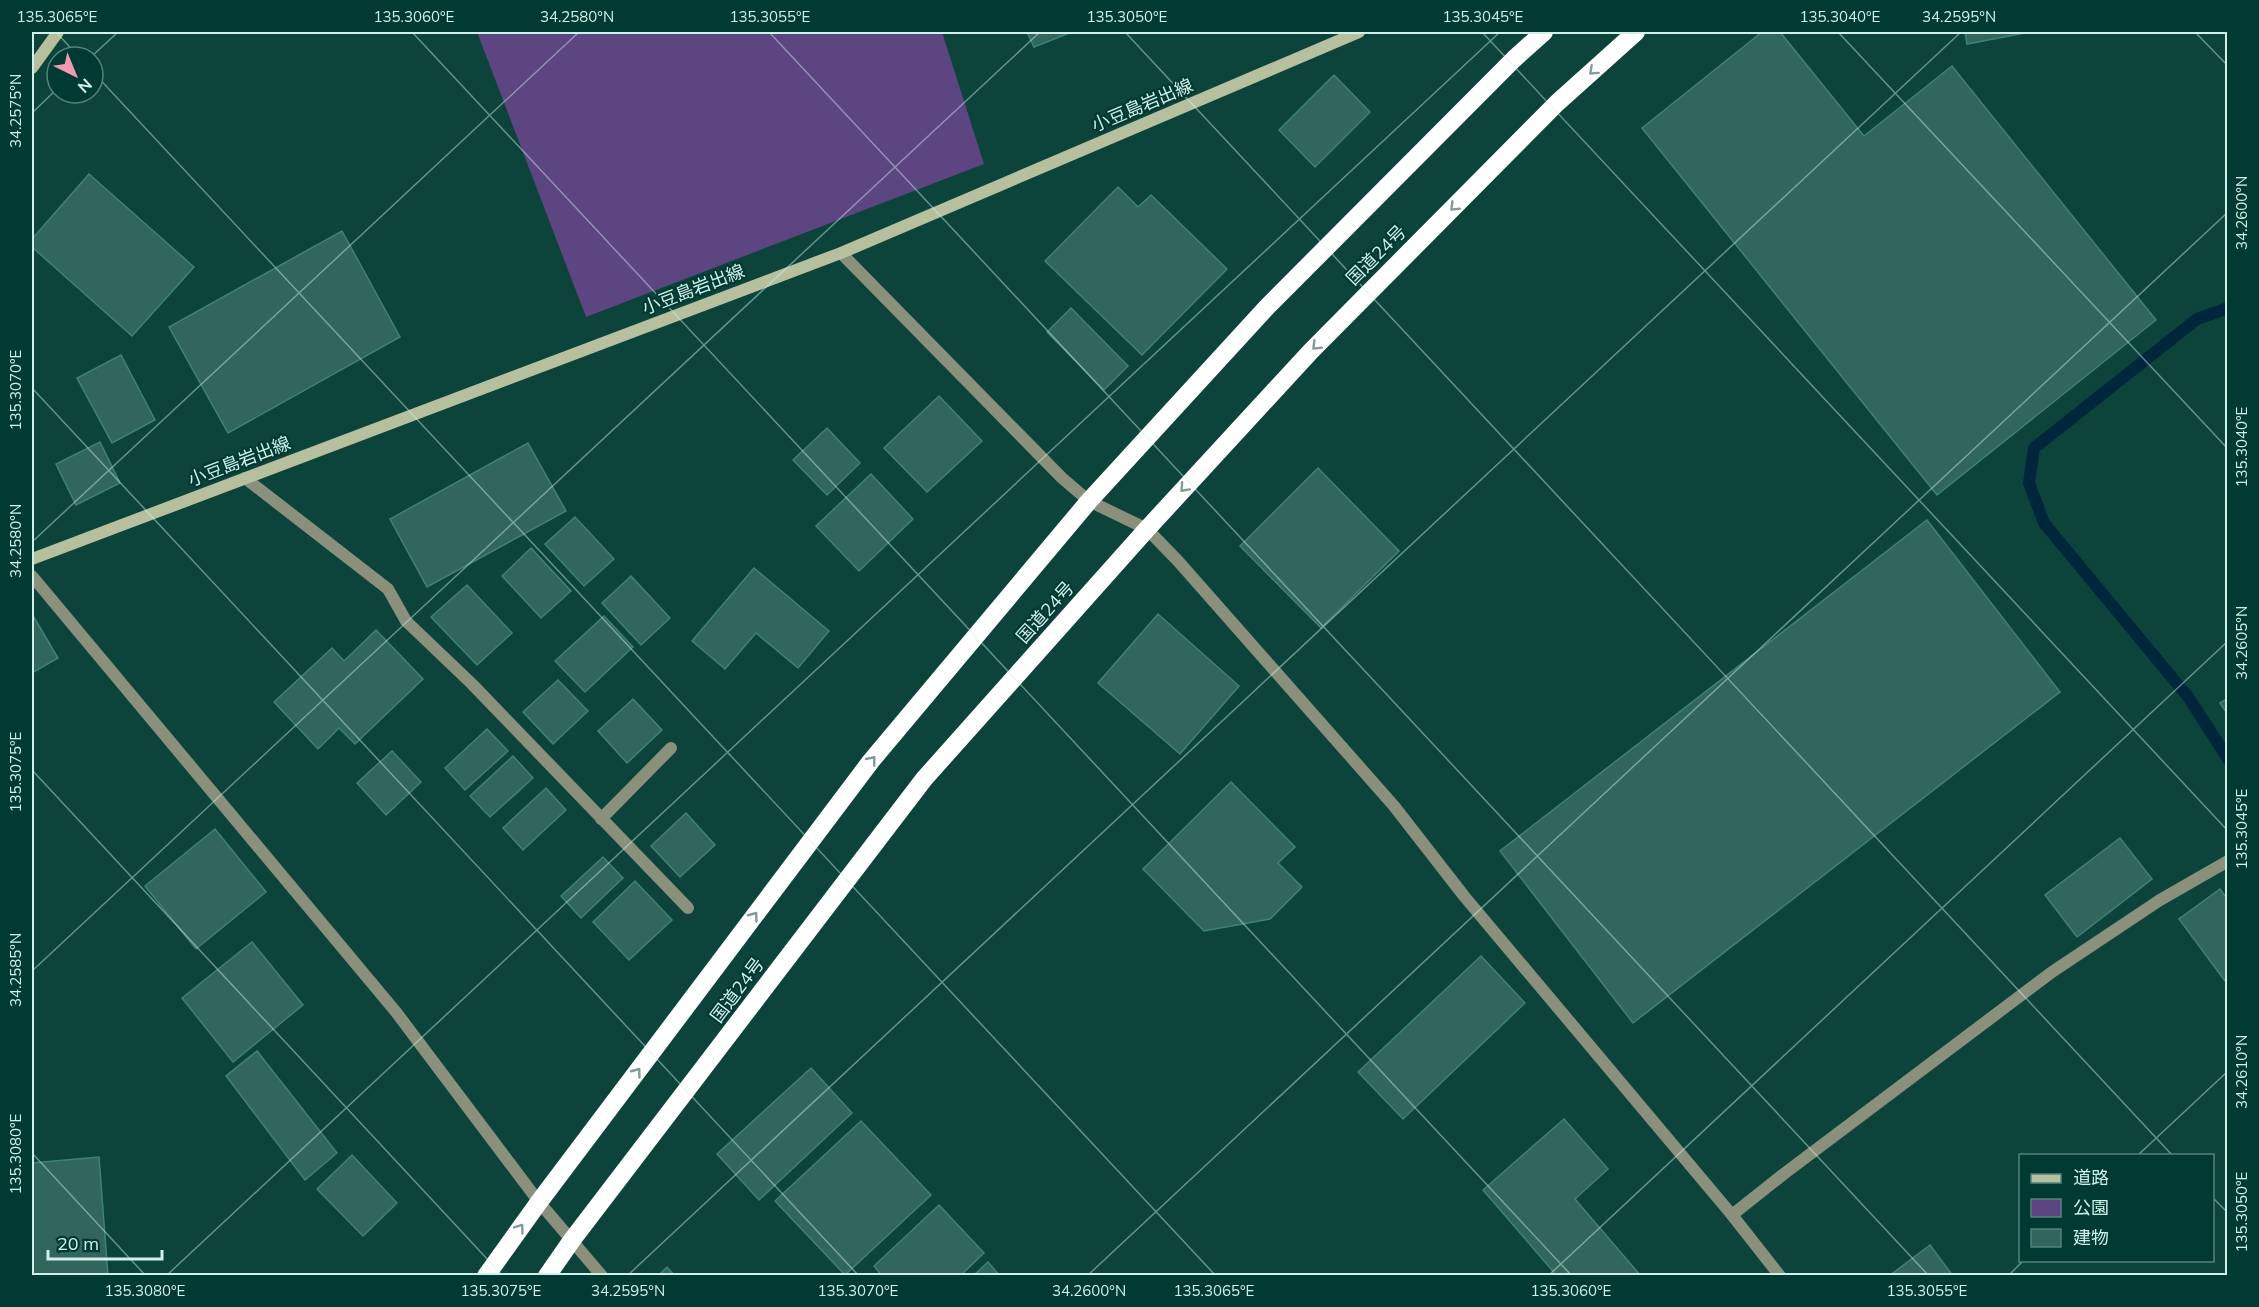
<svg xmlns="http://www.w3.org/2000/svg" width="2259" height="1307" font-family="Mulish,'Noto Sans JP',sans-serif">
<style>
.green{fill:#5d4582}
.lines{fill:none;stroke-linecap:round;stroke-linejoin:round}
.stream{stroke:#00263c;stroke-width:12}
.building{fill:#31665c;stroke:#3e8277;stroke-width:1.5}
.street{stroke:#8a907b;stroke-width:12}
.secondary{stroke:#b6c09e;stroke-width:12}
.highway{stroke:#fefffe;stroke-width:18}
.oneway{stroke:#7f9c98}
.ticks{fill:none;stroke:#d0f1ea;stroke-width:1.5;stroke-opacity:0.45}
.labels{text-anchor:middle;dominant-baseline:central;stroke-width:4.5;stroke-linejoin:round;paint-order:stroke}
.street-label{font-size:18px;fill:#d0f1ea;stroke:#003a32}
.neatline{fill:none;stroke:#d0f1ea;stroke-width:2}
.ticks-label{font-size:15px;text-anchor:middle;fill:#d0f1ea}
</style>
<rect width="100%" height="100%" fill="#0c443c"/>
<path class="green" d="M477 32H942L984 164 586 317Z"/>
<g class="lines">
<path class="stream" d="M2228 308 2197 319 2034 448 2029 483 2044 523 2189 698 2228 759"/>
</g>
<g class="building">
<path d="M1027 32H1072L1034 47Z"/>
<path d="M1762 32H1780L1864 136 1952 66 2156 320 1937 495 1642 128Z"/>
<path d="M1965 32H2030L1967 44Z"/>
<path d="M1334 75 1370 112 1315 167 1279 130Z"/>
<path d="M89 174 194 267 132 336 32 247V239Z"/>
<path d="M1118 187 1138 207 1151 195 1227 269 1142 355 1045 261Z"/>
<path d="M342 231 400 337 228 433 169 327Z"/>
<path d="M1071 308 1128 366 1104 390 1047 332Z"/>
<path d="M121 355 155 420 112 443 77 378Z"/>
<path d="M939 396 982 441 927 492 884 448Z"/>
<path d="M827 428 860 463 827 495 793 460Z"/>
<path d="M100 442 120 483 76 505 56 464Z"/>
<path d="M528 443 566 511 427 587 390 519Z"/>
<path d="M1318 468 1399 551 1321 628 1240 546Z"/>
<path d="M871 474 913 519 859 571 816 526Z"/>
<path d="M575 517 614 559 584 586 545 544Z"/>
<path d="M1927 520 2060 692 1633 1023 1500 851Z"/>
<path d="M531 548 571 591 541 618 502 576Z"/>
<path d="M754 568 829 631 798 668 756 633 725 669 692 641Z"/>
<path d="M631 576 670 618 641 645 602 603Z"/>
<path d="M467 585 512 633 477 665 431 617Z"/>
<path d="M32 614 58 658 32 673Z"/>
<path d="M1158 614 1239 686 1180 754 1098 683Z"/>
<path d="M604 616 633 647 585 692 555 661Z"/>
<path d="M376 630 423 679 355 744 339 728 318 749 274 702 332 648 344 661Z"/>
<path d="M558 680 588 711 553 744 523 712Z"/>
<path d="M2228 698V715L2220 703Z"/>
<path d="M633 699 662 730 627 763 598 731Z"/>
<path d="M487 729 508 751 465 790 445 768Z"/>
<path d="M392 751 421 782 386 815 357 783Z"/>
<path d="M513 756 533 778 490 817 470 796Z"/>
<path d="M1231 782 1295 847 1278 863 1302 887 1270 919 1204 931 1143 869Z"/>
<path d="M546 788 566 810 523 850 503 828Z"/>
<path d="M686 813 715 845 680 877 651 846Z"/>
<path d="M215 829 266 892 196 949 145 886Z"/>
<path d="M2120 838 2152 879 2077 937 2045 895Z"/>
<path d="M603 857 623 878 581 918 561 896Z"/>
<path d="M635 881 672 920 629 960 593 922Z"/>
<path d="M2220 889 2228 900V985L2179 919Z"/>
<path d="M252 942 303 1005 233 1062 182 998Z"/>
<path d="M1481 956 1525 1003 1403 1119 1358 1072Z"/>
<path d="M257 1051 337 1153 305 1180 226 1076Z"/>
<path d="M811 1068 852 1113 759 1200 717 1154Z"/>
<path d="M1564 1119 1608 1169 1575 1199 1641 1276H1557L1483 1190Z"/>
<path d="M861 1121 931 1195 845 1275 775 1201Z"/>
<path d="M352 1155 397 1203 363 1236 317 1189Z"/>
<path d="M99 1157 108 1276H32V1163Z"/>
<path d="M939 1205 984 1253 960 1276H882L874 1266Z"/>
<path d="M1930 1245 1953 1276H1889Z"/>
<path d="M988 1262 1000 1276H973Z"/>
<path d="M667 1267 675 1276H658Z"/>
</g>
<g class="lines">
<g class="street">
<path d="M841 253 1062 478 1089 501 1147 529 1178 561 1394 806 1464 896 1732 1215 1780 1276"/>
<path d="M245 478 388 589 406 621 472 684 688 908"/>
<path d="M32 576 396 1012 539 1202 602 1276"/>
<path d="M601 819 671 748"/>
<path d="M1732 1215 1785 1173 2052 972 2160 900 2228 861"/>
</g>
<g class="secondary">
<path d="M32 68 58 32"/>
<path d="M32 559 841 253 1359 32"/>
</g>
<g class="highway">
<path d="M486 1276 539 1202 871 761 1089 501 1267 307 1514 59 1544 32"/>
<path d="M547 1276 572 1240 924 779 1147 529 1311 351 1557 103 1636 32"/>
</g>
</g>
<defs><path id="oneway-chevron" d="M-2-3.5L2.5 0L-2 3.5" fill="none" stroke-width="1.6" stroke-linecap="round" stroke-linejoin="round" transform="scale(1.5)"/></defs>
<g class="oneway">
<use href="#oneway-chevron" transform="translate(1593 71) rotate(138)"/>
<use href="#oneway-chevron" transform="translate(1454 207) rotate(135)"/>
<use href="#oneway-chevron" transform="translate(1316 346) rotate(135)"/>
<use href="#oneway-chevron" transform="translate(1184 488) rotate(133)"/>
<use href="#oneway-chevron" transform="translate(872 760) rotate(-51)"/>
<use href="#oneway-chevron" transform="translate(754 916) rotate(-53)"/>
<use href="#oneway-chevron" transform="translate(637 1072) rotate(-53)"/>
<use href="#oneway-chevron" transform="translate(520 1228) rotate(-54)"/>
</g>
<path class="ticks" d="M56 32 79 57M412 32 1572 1276M769 32 1929 1276M1125 32 2173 1156M1482 32 2228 831M1838 32 2228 449M2195 32 2228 66M91 57 118 32M93 72 1216 1276M32 113 57 89M32 388 859 1276M32 542 579 32M32 770 503 1276M32 971 1040 32M32 1153 146 1276M2137 1156 2228 1071M2212 1197 2228 1213M166 1276 1500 32M627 1276 1961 32M1087 1276 2228 212M1548 1276 2228 641M2008 1276 2024 1260"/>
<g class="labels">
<g class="street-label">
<text transform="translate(1142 105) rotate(-23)">小豆島岩出線</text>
<text transform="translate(1376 255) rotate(-45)">国道24号</text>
<text transform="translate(693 289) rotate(-21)">小豆島岩出線</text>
<text transform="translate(239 461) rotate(-21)">小豆島岩出線</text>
<text transform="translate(1045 612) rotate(-48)">国道24号</text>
<text transform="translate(737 990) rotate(-53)">国道24号</text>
</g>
</g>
<rect width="2259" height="1307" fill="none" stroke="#003a32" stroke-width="66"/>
<rect x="2019" y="1154" width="195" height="108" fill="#003a32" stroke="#53837c" stroke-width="1.5"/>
<rect x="2031" y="1174" width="30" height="9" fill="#b6c09e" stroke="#53837c" stroke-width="1.5"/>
<text x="2073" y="1184" font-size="18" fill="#d0f1ea">道路</text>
<rect x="2031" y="1199" width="30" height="18" fill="#5d4582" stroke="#53837c" stroke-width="1.5"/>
<text x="2073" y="1214" font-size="18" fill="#d0f1ea">公園</text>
<rect x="2031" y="1229" width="30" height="18" fill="#31665c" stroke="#53837c" stroke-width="1.5"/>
<text x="2073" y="1244" font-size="18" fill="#d0f1ea">建物</text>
<g transform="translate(75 75) rotate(137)"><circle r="28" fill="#003a32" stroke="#53837c" stroke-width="1.5"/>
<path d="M0-4.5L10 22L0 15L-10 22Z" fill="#f19ab3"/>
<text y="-9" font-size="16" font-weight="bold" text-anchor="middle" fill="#d0f1ea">N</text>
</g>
<path d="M48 1250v9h114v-9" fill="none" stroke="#d0f1ea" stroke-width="3"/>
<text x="57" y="1250" font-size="18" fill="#d0f1ea" stroke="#003a32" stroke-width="4.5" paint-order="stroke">20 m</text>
<rect x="33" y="33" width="2193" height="1241" class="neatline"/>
<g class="ticks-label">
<text x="57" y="22">135.3065°E</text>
<text x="414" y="22">135.3060°E</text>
<text x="577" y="22">34.2580°N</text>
<text x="770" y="22">135.3055°E</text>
<text x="1127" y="22">135.3050°E</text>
<text x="1483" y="22">135.3045°E</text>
<text x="1840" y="22">135.3040°E</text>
<text x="1959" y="22">34.2595°N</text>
<text transform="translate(16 111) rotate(-90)" y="5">34.2575°N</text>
<text transform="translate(2242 213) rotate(-90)" y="5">34.2600°N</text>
<text transform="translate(16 390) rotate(-90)" y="5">135.3070°E</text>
<text transform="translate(2242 447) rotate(-90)" y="5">135.3040°E</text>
<text transform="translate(16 541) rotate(-90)" y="5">34.2580°N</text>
<text transform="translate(2242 643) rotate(-90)" y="5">34.2605°N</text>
<text transform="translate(16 772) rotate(-90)" y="5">135.3075°E</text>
<text transform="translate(2242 829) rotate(-90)" y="5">135.3045°E</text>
<text transform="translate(16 970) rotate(-90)" y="5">34.2585°N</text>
<text transform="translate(2242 1072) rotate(-90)" y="5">34.2610°N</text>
<text transform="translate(16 1154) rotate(-90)" y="5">135.3080°E</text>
<text transform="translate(2242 1212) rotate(-90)" y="5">135.3050°E</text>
<text x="145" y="1296">135.3080°E</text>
<text x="501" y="1296">135.3075°E</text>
<text x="628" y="1296">34.2595°N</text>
<text x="858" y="1296">135.3070°E</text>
<text x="1089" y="1296">34.2600°N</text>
<text x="1214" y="1296">135.3065°E</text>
<text x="1571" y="1296">135.3060°E</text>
<text x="1927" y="1296">135.3055°E</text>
</g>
</svg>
